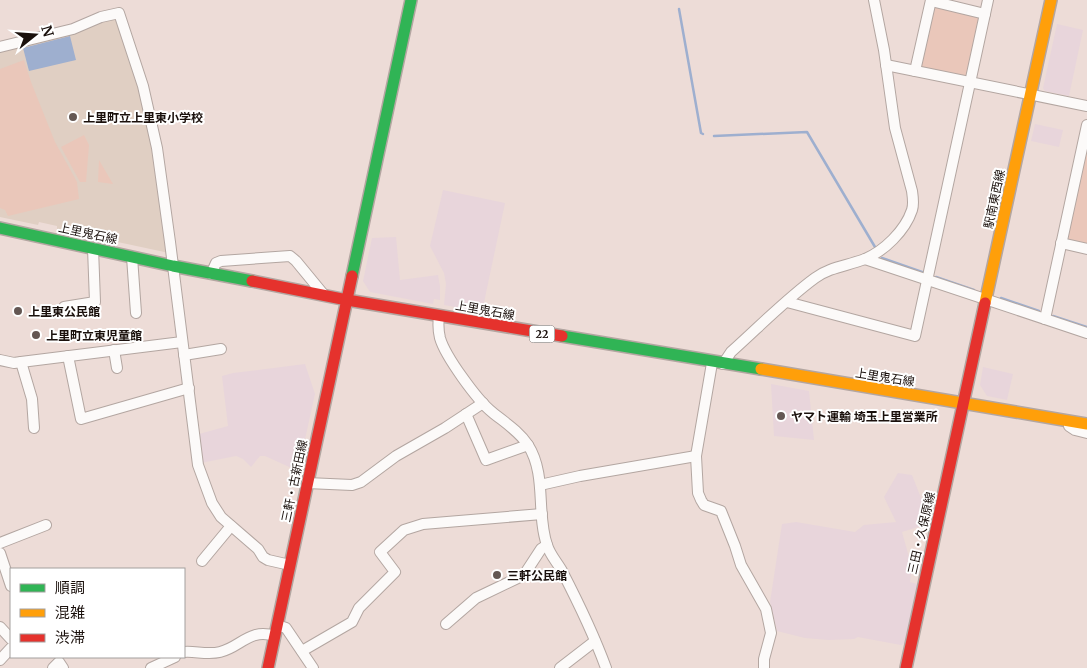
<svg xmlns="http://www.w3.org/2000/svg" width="1087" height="668" font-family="Merriweather,'Noto Sans JP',serif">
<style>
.commercial{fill:#e8d5db}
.education{fill:#e0cfc3}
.green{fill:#eac7ba}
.water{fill:#9eafcf}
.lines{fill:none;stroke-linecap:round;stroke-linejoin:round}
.stream{stroke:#9eafcf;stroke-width:2.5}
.street-casing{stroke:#b3a6a1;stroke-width:12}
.fast-casing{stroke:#b3a6a1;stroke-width:14}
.slow-casing{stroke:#b3a6a1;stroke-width:14}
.jam-casing{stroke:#b3a6a1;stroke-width:14}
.street{stroke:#fcfaf9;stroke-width:10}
.fast{stroke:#30b455;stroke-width:11}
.slow{stroke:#ff9f0a;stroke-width:11}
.jam{stroke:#e5322d;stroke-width:11}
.poi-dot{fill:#645753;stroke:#fff;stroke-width:2}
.labels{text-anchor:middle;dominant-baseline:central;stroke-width:4;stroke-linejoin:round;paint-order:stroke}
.shield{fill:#fff;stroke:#5f5855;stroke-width:1}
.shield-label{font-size:11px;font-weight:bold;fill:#1a100c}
.poi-label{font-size:12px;font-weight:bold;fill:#1a100c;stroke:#fff;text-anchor:start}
.street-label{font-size:12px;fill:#1a100c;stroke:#fff}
</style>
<rect width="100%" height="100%" fill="#eddcd7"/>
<g class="commercial">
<path d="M1057 24 1083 30 1069 96 1045 91 1043 88Z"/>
<path d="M1035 124 1063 130 1059 147 1031 141Z"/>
<path d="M443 190 505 203 482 312 444 305 446 284 444 273 430 246Z"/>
<path d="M396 237 400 280 438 275 440 286V300L434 299 433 304 370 292 363 281 372 238Z"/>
<path d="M305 364 315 394 298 471 265 456H260L251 467 243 459 236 456 201 463 199 434 228 426 222 376 233 373Z"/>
<path d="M983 367 1013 374 1007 400 987 396 980 385Z"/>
<path d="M771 384 809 391 814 440 774 436Z"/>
<path d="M898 473 912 475 921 498 934 510 931 523 902 532 912 568 910 582 918 584 905 643 901 645 858 637 854 639 829 640 805 638 777 631 770 602 782 524 796 522 855 532 864 525 896 522 884 497Z"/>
</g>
<path class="education" d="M117 18 140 87 152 146 169 253 57 229V226L39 222 38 225 0 217V50L97 22Z"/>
<g class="green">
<path d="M937 6 978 15 981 18 968 75 965 77 923 69 921 65 933 8Z"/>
<path d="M24 60 31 82 55 142 77 182 79 199 8 216 5 210 0 208V69Z"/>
<path d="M84 135 89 145 86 182H80L61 147Z"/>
<path d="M1087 145V244L1069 241 1067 237Z"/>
<path d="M99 160 113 184 98 182Z"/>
</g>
<path class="water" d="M70 36 76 60 29 71 23 48Z"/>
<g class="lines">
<g class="stream">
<path d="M679 9 701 133 703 134"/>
<path d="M714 136 807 132 875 247"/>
<path d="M882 258 922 272"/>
<path d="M936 277 974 290"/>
<path d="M1001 298 1039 311"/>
<path d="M1053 316 1087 327"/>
</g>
<defs>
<g id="street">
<path d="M931 1 985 14"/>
<path d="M0 47 73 29 101 17 119 13 143 86 157 148 170 242 198 465 212 503 221 517 258 549 263 557 268 560 290 565"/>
<path d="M886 65 1087 106"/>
<path d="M915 71 931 0"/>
<path d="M1061 243 1087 249"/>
<path d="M132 257 136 313"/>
<path d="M865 259 1087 333"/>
<path d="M211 274 216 263 221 261 290 256 296 261 324 295"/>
<path d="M787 302 915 336 988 0"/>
<path d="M64 307 95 302 93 248"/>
<path d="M439 316C438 324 438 330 440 338 445 356 477 400 492 412 504 422 519 431 528 445 547 475 536 513 547 545 550 555 557 562 562 571 578 602 594 635 606 668"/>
<path d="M1045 319 1087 125"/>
<path d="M114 350 117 368"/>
<path d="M184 355 221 349"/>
<path d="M68 356 81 419 189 388"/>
<path d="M0 360 14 363 21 362 182 342"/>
<path d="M21 362 32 399 34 428"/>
<path d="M712 363 696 456 698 493 701 500 704 505 721 511 735 546 741 565 766 609 771 633 764 659V668"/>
<path d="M723 364 731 352C758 328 785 300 815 278 830 267 847 266 865 259 884 251 905 231 912 210 914 204 913 198 912 191L895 128 884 50 874 0"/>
<path d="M466 414 486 460 528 445"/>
<path d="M1069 426 1075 430 1087 433"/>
<path d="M307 483 352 485 361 482 396 456 445 428 483 403"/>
<path d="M540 485 580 476 696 456"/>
<path d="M0 543 46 525"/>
<path d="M0 553 11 586"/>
<path d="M202 561 231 526"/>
<path d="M446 624 476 598 524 575 541 549 547 545"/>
<path d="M277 625 286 628 313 668"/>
<path d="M0 627 11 639"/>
<path d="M302 651 352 622 359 608 395 572 380 552 404 530 423 524 542 514"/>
<path d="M184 652C195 651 208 655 220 652 241 647 249 628 275 636"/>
<path d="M0 660 11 648"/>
<path d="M53 668 59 662 63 668"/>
<path d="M151 668 175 657"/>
<path d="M560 668 595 641"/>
</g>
<g id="fast">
<path d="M0 228 173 266 252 281"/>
<path d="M352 276 411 0"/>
<path d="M562 336 761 369"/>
</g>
<g id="slow">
<path d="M985 303 1051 0"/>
<path d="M761 369 1087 424"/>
</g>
<g id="jam">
<path d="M252 281 347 300 562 336"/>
<path d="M268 668 352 276"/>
<path d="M906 668 985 303"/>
</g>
</defs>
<use href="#street" class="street-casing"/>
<use href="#fast" class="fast-casing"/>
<use href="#slow" class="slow-casing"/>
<use href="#jam" class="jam-casing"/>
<use href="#street" class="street"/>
<use href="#fast" class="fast"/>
<use href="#slow" class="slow"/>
<use href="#jam" class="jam"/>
</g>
<g class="poi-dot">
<circle cx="73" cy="117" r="5"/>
<circle cx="18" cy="311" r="5"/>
<circle cx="36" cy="335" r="5"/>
<circle cx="781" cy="416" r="5"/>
<circle cx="497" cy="575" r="5"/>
</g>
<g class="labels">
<rect class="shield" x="529.5" y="325.5" width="25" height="17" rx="4"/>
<g class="shield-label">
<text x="542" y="334">22</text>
</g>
<g class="poi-label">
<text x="83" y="117">上里町立上里東小学校</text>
<text x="28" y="311">上里東公民館</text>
<text x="46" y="335">上里町立東児童館</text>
<text x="791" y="416">ヤマト運輸 埼玉上里営業所</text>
<text x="507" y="575">三軒公民館</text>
</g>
<g class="street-label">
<text transform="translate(994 199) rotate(-78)">駅南東西線</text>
<text transform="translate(88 233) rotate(12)">上里鬼石線</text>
<text transform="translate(485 310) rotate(10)">上里鬼石線</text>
<text transform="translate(885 377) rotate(9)">上里鬼石線</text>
<text transform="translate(294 481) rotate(-78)">三軒・古新田線</text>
<text transform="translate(921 533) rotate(-77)">三田・久保原線</text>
</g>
</g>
<rect x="10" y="568" width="175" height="90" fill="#ffffff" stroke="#a39f9e"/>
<rect x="20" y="584" width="25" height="8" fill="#30b455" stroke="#a39f9e"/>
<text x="55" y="593" font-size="15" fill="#1a100c">順調</text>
<rect x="20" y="609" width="25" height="8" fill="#ff9f0a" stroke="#a39f9e"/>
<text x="55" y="618" font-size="15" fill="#1a100c">混雑</text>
<rect x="20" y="634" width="25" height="8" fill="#e5322d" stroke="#a39f9e"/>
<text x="55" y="643" font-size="15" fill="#1a100c">渋滞</text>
<g transform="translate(35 35) rotate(73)" stroke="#ffffff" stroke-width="4" paint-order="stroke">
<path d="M0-4L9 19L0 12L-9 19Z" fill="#1a100c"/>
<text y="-8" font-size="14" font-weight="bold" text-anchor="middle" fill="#1a100c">N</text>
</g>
</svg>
